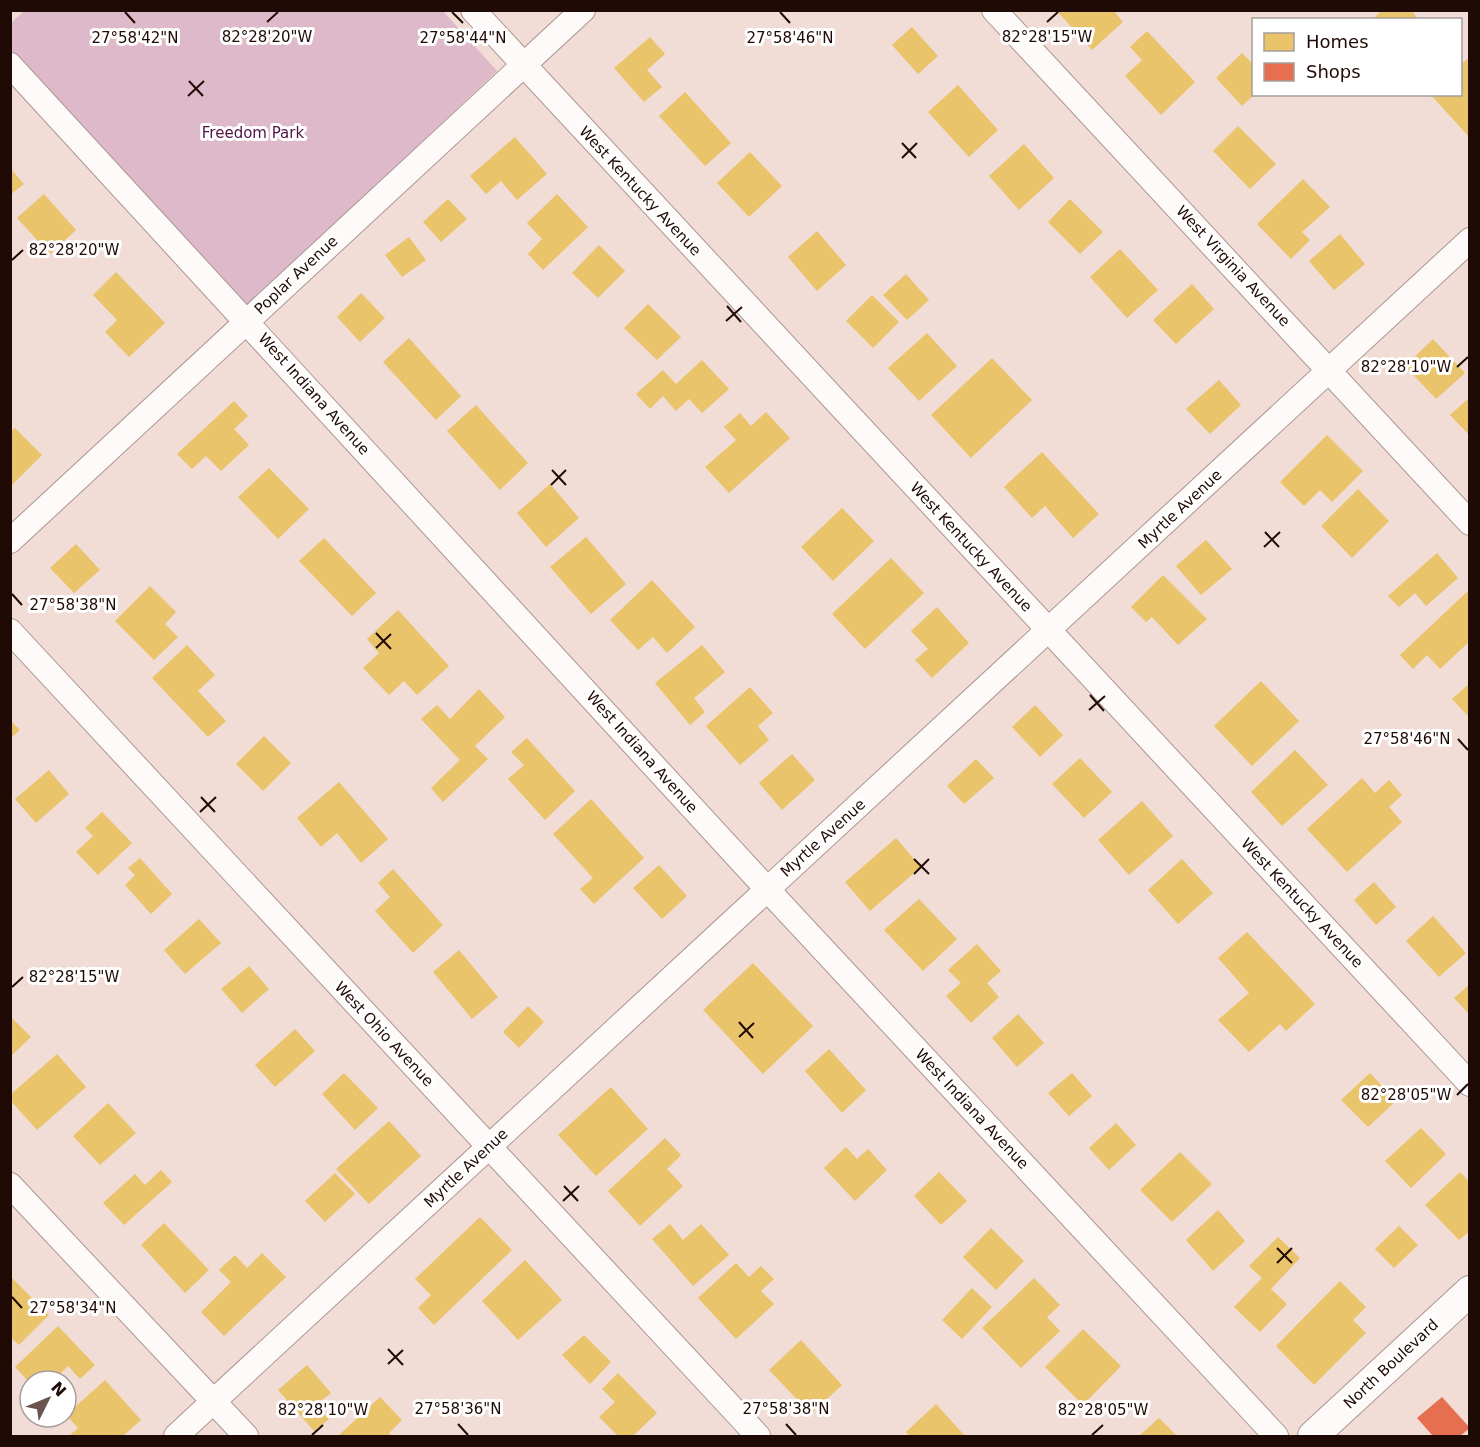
<svg xmlns="http://www.w3.org/2000/svg" width="1480" height="1447" font-family="'DejaVu Sans',sans-serif">
<style>
.green{fill:#deb9ca}
.homes{fill:#e9c46a}
.shops{fill:#e76f51}
.lines{fill:none;stroke-linecap:round;stroke-linejoin:round}
.minor-casing{stroke:#aa9690;stroke-width:26}
.tertiary-casing{stroke:#aa9690;stroke-width:32}
.minor{stroke:#fdfaf9;stroke-width:24}
.tertiary{stroke:#fdfaf9;stroke-width:30}
.ticks{fill:none;stroke:#1f0a05;stroke-width:2}
.labels{text-anchor:middle;dominant-baseline:central;stroke-width:6;stroke-linejoin:round;paint-order:stroke}
.park-label{font-size:15px;fill:#511244;stroke:#fff}
.street-label{font-size:15px;fill:#1f0a05;stroke:#fff}
.ticks-label{font-size:15px;text-anchor:middle;fill:#1f0a05;stroke:#fff;stroke-width:6;stroke-linejoin:round;paint-order:stroke}
</style>
<rect width="100%" height="100%" fill="#f2dcd6"/>
<path class="green" d="M442 10 497 71 246 308 11 53V23L24 11Z"/>
<g class="homes">
<path d="M1056 10H1113L1123 22 1092 50Z"/>
<path d="M1382 10H1411L1419 20H1372Z"/>
<path d="M912 27 938 56 918 74 892 45Z"/>
<path d="M1147 31 1195 82 1161 115 1125 76 1142 60 1130 47Z"/>
<path d="M650 37 665 54 647 70 662 87 644 102 614 68Z"/>
<path d="M1242 53 1254 65V95L1242 106 1216 78Z"/>
<path d="M1470 57V138L1430 94H1460V65Z"/>
<path d="M958 85 998 130 969 157 928 112Z"/>
<path d="M685 92 731 143 705 166 659 116Z"/>
<path d="M1238 126 1276 164 1250 189 1213 151Z"/>
<path d="M515 137 547 174 517 200 501 181 486 194 470 176Z"/>
<path d="M1024 144 1054 178 1019 210 989 176Z"/>
<path d="M750 152 782 186 749 217 717 183Z"/>
<path d="M10 168 24 184 10 195Z"/>
<path d="M1303 179 1330 207 1302 232 1310 240 1291 259 1257 224Z"/>
<path d="M44 194 76 230 50 254 17 218Z"/>
<path d="M557 194 588 227 543 270 528 254 542 239 527 223Z"/>
<path d="M448 199 467 219 441 242 423 222Z"/>
<path d="M1070 199 1103 232 1080 254 1048 222Z"/>
<path d="M817 231 846 265 817 291 788 257Z"/>
<path d="M1340 234 1365 264 1334 290 1309 261Z"/>
<path d="M409 237 426 260 402 277 385 255Z"/>
<path d="M599 245 625 271 598 298 572 273Z"/>
<path d="M1120 249 1158 290 1127 318 1090 277Z"/>
<path d="M116 272 165 323 129 357 105 332 117 320 93 295Z"/>
<path d="M906 274 929 300 907 320 883 295Z"/>
<path d="M1192 284 1214 309 1176 344 1153 320Z"/>
<path d="M361 293 385 318 360 342 337 317Z"/>
<path d="M872 295 899 322 873 348 846 321Z"/>
<path d="M648 304 681 337 657 360 624 328Z"/>
<path d="M927 333 957 366 919 401 888 368Z"/>
<path d="M409 338 461 396 436 420 383 362Z"/>
<path d="M1433 339 1465 373 1436 399 1405 366Z"/>
<path d="M992 358 1032 400 971 458 931 415Z"/>
<path d="M702 360 729 389 702 413 689 399 676 411 663 396 650 409 636 394 663 370 676 384Z"/>
<path d="M1219 380 1241 405 1210 434 1186 409Z"/>
<path d="M1470 397V436L1450 415Z"/>
<path d="M234 401 248 416 234 429 249 445 221 471 206 456 192 469 177 454Z"/>
<path d="M476 405 528 463 500 490 447 431Z"/>
<path d="M766 412 790 438 729 493 705 467 736 440 724 427 740 413 751 426Z"/>
<path d="M15 428 42 455 10 487V432Z"/>
<path d="M1327 435 1363 471 1332 502 1320 490 1304 506 1280 482Z"/>
<path d="M1042 452 1099 514 1073 538 1045 506 1032 518 1004 487Z"/>
<path d="M269 468 309 509 278 539 238 497Z"/>
<path d="M550 484 579 518 546 547 517 513Z"/>
<path d="M1358 489 1389 521 1352 558 1321 526Z"/>
<path d="M842 508 874 541 833 581 801 547Z"/>
<path d="M586 537 626 584 591 614 550 567Z"/>
<path d="M324 538 376 593 352 616 299 561Z"/>
<path d="M1206 540 1232 569 1201 595 1176 566Z"/>
<path d="M76 544 100 570 74 593 50 568Z"/>
<path d="M1437 553 1458 578 1426 606 1415 593 1399 607 1388 596Z"/>
<path d="M891 558 924 593 865 649 832 614Z"/>
<path d="M1163 575 1207 619 1178 645 1152 617 1146 622 1131 607Z"/>
<path d="M652 580 695 627 667 653 653 637 638 650 610 620Z"/>
<path d="M150 586 176 612 165 624 178 637 154 660 115 621Z"/>
<path d="M1470 589V641L1440 669 1427 655 1413 669 1400 655Z"/>
<path d="M937 607 969 643 932 678 915 660 928 649 911 631Z"/>
<path d="M398 610 449 666 417 695 404 681 389 695 363 668 379 653 367 639Z"/>
<path d="M187 645 215 675 198 691 226 721 208 737 152 678Z"/>
<path d="M702 645 725 672 694 698 705 712 690 725 655 683Z"/>
<path d="M1261 681 1299 721 1252 766 1214 726Z"/>
<path d="M1470 683V718L1452 699Z"/>
<path d="M750 687 773 713 758 726 769 740 740 765 706 726Z"/>
<path d="M479 689 505 717 475 746 488 759 443 802 431 788 460 760 421 719 437 705 450 719Z"/>
<path d="M1035 705 1063 735 1040 757 1012 727Z"/>
<path d="M10 720 20 730 10 739Z"/>
<path d="M264 736 291 763 263 791 236 764Z"/>
<path d="M527 738 575 791 545 820 508 779 524 765 511 752Z"/>
<path d="M1295 750 1328 785 1282 826 1251 792Z"/>
<path d="M792 754 815 780 782 810 759 783Z"/>
<path d="M1080 758 1112 792 1084 818 1052 784Z"/>
<path d="M976 759 994 778 964 804 947 786Z"/>
<path d="M49 770 69 794 36 823 15 799Z"/>
<path d="M1362 778 1375 793 1389 780 1402 795 1389 807 1402 822 1347 872 1307 829Z"/>
<path d="M339 782 388 839 361 863 337 833 321 847 297 818Z"/>
<path d="M591 799 644 858 594 904 580 889 593 878 553 834Z"/>
<path d="M1142 801 1173 836 1129 875 1098 840Z"/>
<path d="M102 812 132 843 98 875 76 852 93 836 85 828Z"/>
<path d="M896 838 921 867 870 911 845 882Z"/>
<path d="M140 858 172 894 151 914 125 885 135 875 128 868Z"/>
<path d="M1182 859 1213 893 1178 924 1148 890Z"/>
<path d="M659 865 687 896 662 919 633 888Z"/>
<path d="M393 869 443 925 413 953 375 911 390 897 378 883Z"/>
<path d="M1374 882 1396 907 1376 925 1354 900Z"/>
<path d="M919 899 957 939 923 971 884 930Z"/>
<path d="M1433 916 1466 953 1439 977 1406 941Z"/>
<path d="M199 919 221 943 185 974 164 950Z"/>
<path d="M1247 932 1315 1004 1286 1031 1280 1024 1249 1052 1218 1020 1249 993 1218 958Z"/>
<path d="M977 944 1001 971 987 983 999 997 971 1023 946 996 961 983 948 970Z"/>
<path d="M459 950 498 997 472 1019 433 972Z"/>
<path d="M753 963 813 1026 763 1074 703 1010Z"/>
<path d="M249 966 269 989 242 1013 221 989Z"/>
<path d="M1470 984V1015L1454 998Z"/>
<path d="M528 1006 544 1022 519 1048 503 1032Z"/>
<path d="M1018 1014 1044 1043 1017 1067 992 1038Z"/>
<path d="M10 1016 31 1037 10 1057Z"/>
<path d="M295 1029 315 1051 275 1087 255 1065Z"/>
<path d="M829 1049 866 1090 842 1113 805 1071Z"/>
<path d="M57 1054 86 1087 37 1130 10 1100V1095Z"/>
<path d="M344 1073 378 1108 355 1130 322 1094Z"/>
<path d="M1072 1073 1092 1096 1069 1116 1048 1093Z"/>
<path d="M1370 1073 1396 1101 1368 1127 1341 1100Z"/>
<path d="M611 1087 648 1129 596 1176 558 1135Z"/>
<path d="M108 1103 136 1133 100 1165 73 1136Z"/>
<path d="M389 1121 421 1156 369 1204 336 1169Z"/>
<path d="M1116 1123 1136 1145 1109 1170 1089 1148Z"/>
<path d="M1421 1128 1446 1154 1411 1188 1385 1161Z"/>
<path d="M665 1138 681 1155 667 1169 683 1186 640 1226 608 1191Z"/>
<path d="M846 1147 857 1159 868 1149 887 1170 855 1201 824 1168Z"/>
<path d="M1180 1152 1212 1184 1172 1222 1140 1190Z"/>
<path d="M161 1170 172 1182 124 1225 103 1203 135 1174 145 1185Z"/>
<path d="M939 1172 967 1201 941 1225 914 1196Z"/>
<path d="M1460 1172 1470 1182V1231L1459 1240 1425 1205Z"/>
<path d="M335 1173 355 1194 325 1222 305 1201Z"/>
<path d="M1218 1210 1245 1241 1213 1271 1186 1240Z"/>
<path d="M480 1217 512 1250 434 1325 418 1308 431 1295 415 1279Z"/>
<path d="M164 1223 209 1270 185 1293 141 1245Z"/>
<path d="M670 1224 683 1240 701 1224 729 1255 693 1286 652 1239Z"/>
<path d="M1399 1226 1418 1245 1394 1268 1375 1249Z"/>
<path d="M991 1228 1024 1261 996 1290 963 1257Z"/>
<path d="M1278 1237 1300 1258 1271 1289 1287 1304 1260 1332 1234 1307 1262 1278 1249 1266Z"/>
<path d="M262 1253 286 1277 224 1336 201 1312 231 1282 219 1270 235 1255 247 1268Z"/>
<path d="M525 1260 562 1300 518 1340 482 1301Z"/>
<path d="M736 1263 749 1277 761 1266 774 1279 761 1291 774 1304 736 1339 698 1298Z"/>
<path d="M10 1276 49 1315 19 1345 10 1337Z"/>
<path d="M1034 1278 1060 1305 1047 1317 1060 1331 1021 1368 982 1328Z"/>
<path d="M1340 1281 1366 1307 1353 1320 1366 1333 1314 1385 1276 1346Z"/>
<path d="M972 1288 992 1307 962 1339 942 1320Z"/>
<path d="M58 1326 95 1365 80 1379 68 1366 53 1381 30 1383 15 1367Z"/>
<path d="M1083 1329 1121 1366 1083 1405 1045 1367Z"/>
<path d="M584 1335 611 1362 590 1384 562 1355Z"/>
<path d="M801 1340 842 1385 811 1414 769 1370Z"/>
<path d="M307 1365 331 1393 316 1405 329 1419 314 1431 278 1390Z"/>
<path d="M618 1373 657 1413 633 1436H618L599 1417 615 1402 602 1389Z"/>
<path d="M105 1380 141 1420 123 1436H69L78 1428 66 1415Z"/>
<path d="M380 1397 402 1420 389 1433 392 1436H338Z"/>
<path d="M936 1404 965 1436H910L906 1432Z"/>
<path d="M1159 1418 1177 1436H1139Z"/>
</g>
<path class="shops" d="M1442 1397 1470 1428 1460 1436H1433L1417 1418Z"/>
<g class="lines">
<defs>
<g id="minor">
<path d="M473 10 1470 1084"/>
<path d="M994 10 1470 523"/>
<path d="M10 65 767 889 1276 1436"/>
<path d="M10 541 583 10"/>
<path d="M10 631 758 1436"/>
<path d="M10 1185 246 1436"/>
<path d="M176 1436 1470 240"/>
</g>
<path id="tertiary" d="M1313 1436 1470 1291"/>
</defs>
<use href="#minor" class="minor-casing"/>
<use href="#tertiary" class="tertiary-casing"/>
<use href="#minor" class="minor"/>
<use href="#tertiary" class="tertiary"/>
</g>
<path class="ticks" d="M125 12 135 23M452 12 463 23M780 12 790 23M267 22 278 12M1047 22 1058 12M189 81 203 96M188 96 204 81M902 143 916 158M902 158 917 143M12 260 23 250M727 306 741 322M726 321 742 307M1457 367 1468 357M552 470 566 485M551 485 566 470M1265 532 1279 547M1264 547 1280 532M12 594 22 605M376 633 391 649M376 648 391 634M1090 695 1104 711M1089 710 1105 696M1458 739 1468 750M201 797 215 812M200 812 216 797M914 859 929 874M914 874 929 859M12 987 23 977M739 1022 753 1038M739 1037 754 1023M1457 1095 1468 1084M564 1186 578 1201M563 1201 579 1186M1277 1248 1292 1263M1277 1263 1292 1248M12 1297 22 1308M388 1349 403 1365M388 1364 403 1350M458 1424 468 1435M786 1424 796 1435M312 1435 323 1425M1092 1435 1103 1425"/>
<g class="labels">
<g class="park-label">
<text x="253" y="133">Freedom Park</text>
</g>
<g class="street-label">
<text transform="translate(640 191) rotate(47)">West Kentucky Avenue</text>
<text transform="translate(1233 266) rotate(47)">West Virginia Avenue</text>
<text transform="translate(296 275) rotate(-43)">Poplar Avenue</text>
<text transform="translate(314 394) rotate(48)">West Indiana Avenue</text>
<text transform="translate(1180 509) rotate(-43)">Myrtle Avenue</text>
<text transform="translate(971 547) rotate(47)">West Kentucky Avenue</text>
<text transform="translate(642 752) rotate(48)">West Indiana Avenue</text>
<text transform="translate(823 838) rotate(-42)">Myrtle Avenue</text>
<text transform="translate(1302 903) rotate(47)">West Kentucky Avenue</text>
<text transform="translate(384 1034) rotate(47)">West Ohio Avenue</text>
<text transform="translate(972 1109) rotate(47)">West Indiana Avenue</text>
<text transform="translate(466 1168) rotate(-43)">Myrtle Avenue</text>
<text transform="translate(1391 1364) rotate(-43)">North Boulevard</text>
</g>
</g>
<g class="ticks-label">
<text x="267" y="42">82°28'20"W</text>
<text x="1047" y="42">82°28'15"W</text>
<text x="135" y="43">27°58'42"N</text>
<text x="463" y="43">27°58'44"N</text>
<text x="790" y="43">27°58'46"N</text>
<text x="74" y="255">82°28'20"W</text>
<text x="1406" y="372">82°28'10"W</text>
<text x="73" y="610">27°58'38"N</text>
<text x="1407" y="744">27°58'46"N</text>
<text x="74" y="982">82°28'15"W</text>
<text x="1406" y="1100">82°28'05"W</text>
<text x="73" y="1313">27°58'34"N</text>
<text x="458" y="1414">27°58'36"N</text>
<text x="786" y="1414">27°58'38"N</text>
<text x="323" y="1415">82°28'10"W</text>
<text x="1103" y="1415">82°28'05"W</text>
</g>
<rect width="1480" height="1447" fill="none" stroke="#1f0a05" stroke-width="24"/>
<rect x="1252" y="18" width="210" height="78" fill="#ffffff" stroke="#a59d9b" stroke-width="1.5"/>
<rect x="1264" y="33" width="30" height="18" fill="#e9c46a" stroke="#a59d9b" stroke-width="1.5"/>
<text x="1306" y="48" font-size="18" fill="#1f0a05">Homes</text>
<rect x="1264" y="63" width="30" height="18" fill="#e76f51" stroke="#a59d9b" stroke-width="1.5"/>
<text x="1306" y="78" font-size="18" fill="#1f0a05">Shops</text>
<g transform="translate(48 1399) rotate(47)"><circle r="28" fill="#ffffff" stroke="#a59d9b" stroke-width="1.5"/>
<path d="M0-4.5L10 22L0 15L-10 22Z" fill="#69544e"/>
<text y="-9" font-size="16" font-weight="bold" text-anchor="middle" fill="#1f0a05">N</text>
</g>
</svg>
